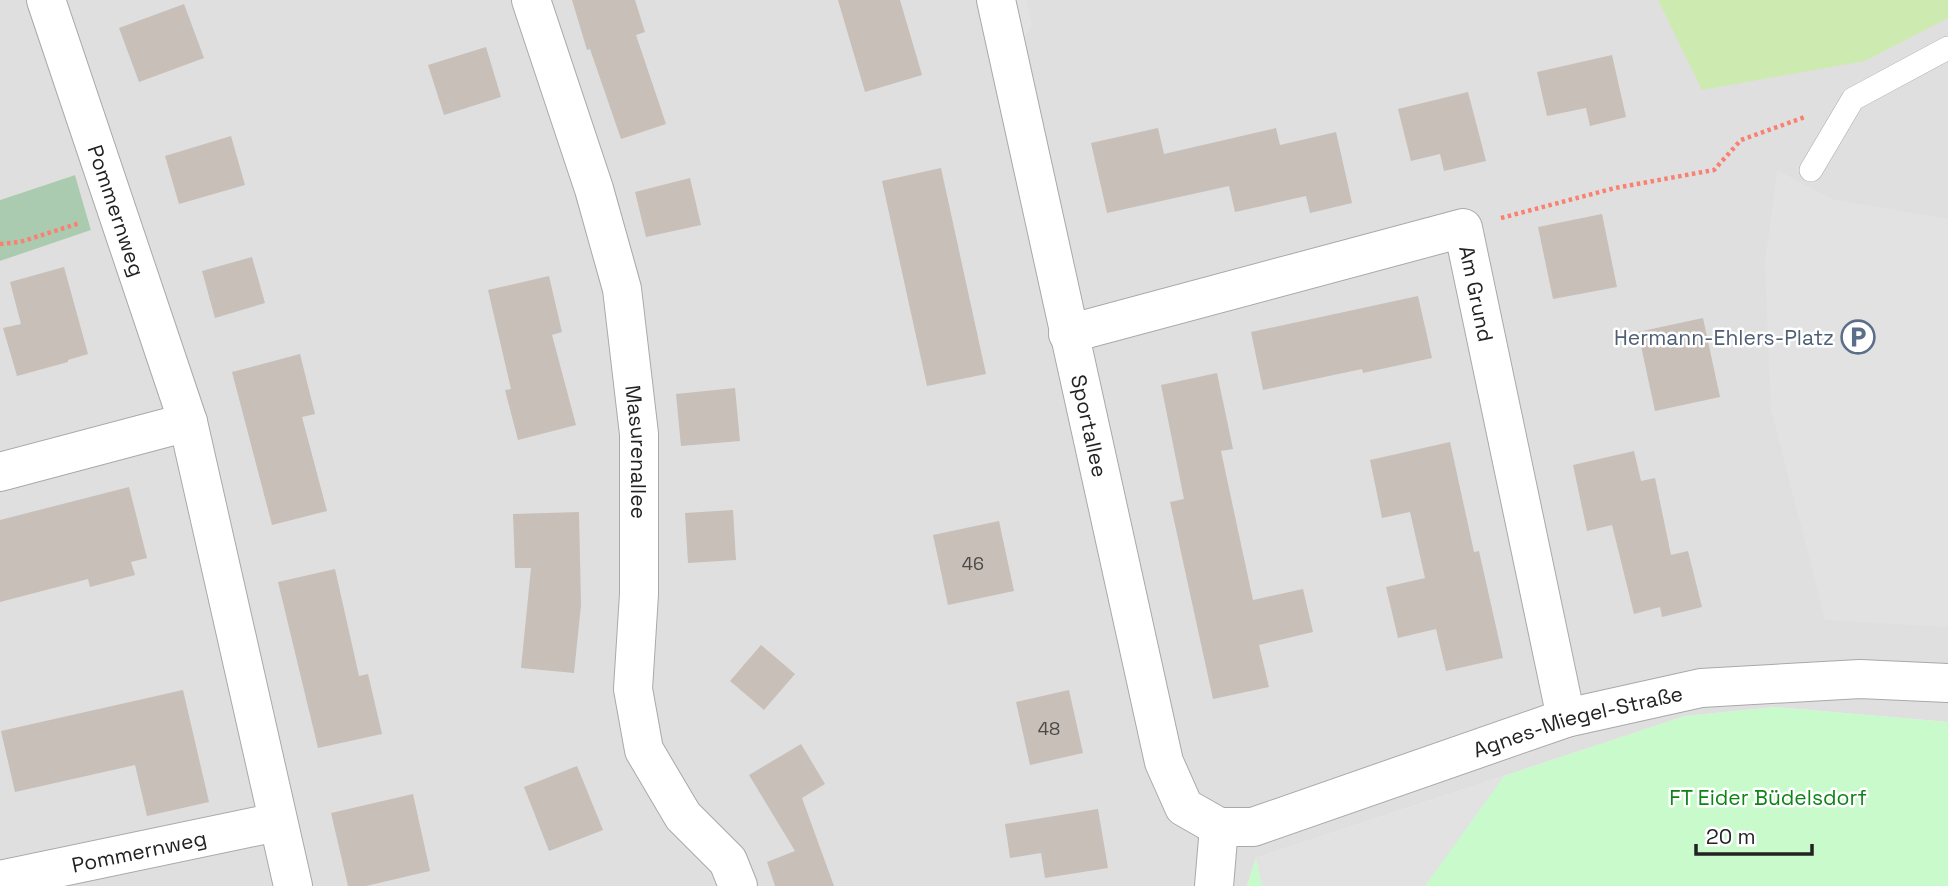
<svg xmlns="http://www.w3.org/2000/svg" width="1948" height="886" font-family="'Space Grotesk',sans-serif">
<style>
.residential{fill:#e0dfdf}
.grass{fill:#cdebb0}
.cemetery{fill:#aacbaf}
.park{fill:#c8facc}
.parking{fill:#e2e2e2}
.building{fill:#c7bfb8}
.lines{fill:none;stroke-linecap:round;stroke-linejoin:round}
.lane-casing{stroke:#a9a9a9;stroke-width:24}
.street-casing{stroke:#a9a9a9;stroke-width:40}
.path{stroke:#fa8072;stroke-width:4.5;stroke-dasharray:3.5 3.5;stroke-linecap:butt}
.lane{stroke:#fff;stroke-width:23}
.street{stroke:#fff;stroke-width:38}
.labels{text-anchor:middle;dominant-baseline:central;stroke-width:5;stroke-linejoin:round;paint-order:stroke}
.number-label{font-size:18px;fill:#4b4948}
.street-label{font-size:21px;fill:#222;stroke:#fff}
.service-label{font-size:21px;fill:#4e5e75;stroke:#fff;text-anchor:end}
.park-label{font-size:21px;fill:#0c8416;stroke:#fff}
</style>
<rect width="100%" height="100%" fill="#f2efe9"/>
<path class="residential" d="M0 0H1948V722L1776 707 1685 716 1256 858 1247 886H0V261L91 229 75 175 0 200Z"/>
<path class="grass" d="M1658 0H1948V18L1865 61 1702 90Z"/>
<path class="cemetery" d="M75 175 91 230 0 261V200Z"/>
<path class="park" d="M1776 707 1948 722V886H1247L1256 858 1685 716Z"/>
<g class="parking">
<path d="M1012 0H1026L1032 25 1022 41Z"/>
<path d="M1777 170 1832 199 1948 219V627L1825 620 1771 410 1765 263Z"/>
<path d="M1504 776 1425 886H1262L1256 858Z"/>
</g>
<g class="building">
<path d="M572 0H635L645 32 636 35 666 124 621 139 590 49 587 50Z"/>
<path d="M838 0H900L922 75 865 92Z"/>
<path d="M184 4 204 58 139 82 119 28Z"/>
<path d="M486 47 501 97 444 115 428 65Z"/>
<path d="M1612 55 1626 117 1590 126 1586 108 1547 116 1537 72Z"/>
<path d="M1468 92 1486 161 1444 171 1440 154 1411 161 1398 109Z"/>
<path d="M1158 128 1164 154 1276 128 1280 145 1336 132 1352 203 1310 213 1306 196 1235 212 1229 186 1107 213 1091 143Z"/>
<path d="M231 136 245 185 179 204 165 156Z"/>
<path d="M941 168 986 374 927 386 882 181Z"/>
<path d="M690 178 701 225 646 237 635 192Z"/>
<path d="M1602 214 1617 287 1553 299 1538 227Z"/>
<path d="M252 257 265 303 215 318 202 271Z"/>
<path d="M64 267 88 354 68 360V362L17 376 3 328 21 324 10 282Z"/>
<path d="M549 276 562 332 552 335 576 425 518 440 505 390 511 389 488 290Z"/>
<path d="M1418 296 1432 358 1363 373 1362 369 1263 390 1251 332Z"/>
<path d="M1703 318 1720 397 1655 411 1638 332Z"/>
<path d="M300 354 315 414 302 417 327 511 272 525 232 372Z"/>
<path d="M1217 373 1233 449 1221 451 1253 600 1303 589 1313 632 1259 645 1269 687 1213 699 1170 502 1184 499 1161 385Z"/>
<path d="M735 388 740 441 681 446 676 394Z"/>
<path d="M1450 442 1474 552 1479 551 1503 658 1446 671 1436 629 1398 638 1386 587 1425 578 1410 512 1382 518 1370 460Z"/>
<path d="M1634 451 1641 481 1655 478 1671 555 1688 551 1702 607 1662 617 1660 607 1634 614 1612 525 1587 531 1573 465Z"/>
<path d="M129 487 147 558 131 562 135 575 90 587 88 579 0 602V520Z"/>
<path d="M733 510 736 560 688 563 685 513Z"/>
<path d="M579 512 581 605 574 673 521 668 531 568H515L513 514Z"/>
<path d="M999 521 1014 591 948 605 933 535Z"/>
<path d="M335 569 359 676 368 674 382 734 318 748 278 582Z"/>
<path d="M761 645 795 674 764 710 730 681Z"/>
<path d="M183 690 209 802 147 816 135 765 15 792 1 731Z"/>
<path d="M1069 690 1083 753 1030 765 1016 702Z"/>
<path d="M801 744 825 784 802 798 834 886H775L767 862 795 851 749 775Z"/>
<path d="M577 766 603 830 549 851 524 787Z"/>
<path d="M413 794 430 871 366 886H348L331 813Z"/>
<path d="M1098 809 1108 868 1045 878 1041 853 1010 858 1005 824Z"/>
</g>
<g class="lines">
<defs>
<path id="lane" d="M1811 170 1853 99 1948 48"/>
<g id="street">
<path id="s1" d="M46 0 188 422 293 886"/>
<path id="s2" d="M531 0 594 189 622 289 639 434V594L633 689 644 750 683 816 728 861 738 886"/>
<path id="s3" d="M996 0 1164 762 1184 807 1219 827"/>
<path id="s4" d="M1068 334 1463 228 1566 718"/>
<path d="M0 472 188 422"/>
<path id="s5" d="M1219 827H1253L1566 718 1701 688 1860 679 1948 683"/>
<path id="s6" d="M0 880 277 822"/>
<path d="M1214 886 1219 827"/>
</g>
</defs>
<use href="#lane" class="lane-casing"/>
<use href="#street" class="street-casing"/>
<g class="path">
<path d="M1501 218 1615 188 1714 170 1741 140 1805 117"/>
<path d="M0 244 20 242 80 223"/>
</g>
<use href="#lane" class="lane"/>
<use href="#street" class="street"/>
</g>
<defs>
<symbol id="parking-ring" viewBox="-11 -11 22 22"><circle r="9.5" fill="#fff" stroke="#5c6f8a" stroke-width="1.5"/><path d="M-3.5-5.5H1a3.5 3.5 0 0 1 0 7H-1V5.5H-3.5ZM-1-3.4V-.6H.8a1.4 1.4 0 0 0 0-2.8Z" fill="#5c6f8a"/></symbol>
</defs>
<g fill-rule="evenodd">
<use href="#parking-ring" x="1839" y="318" width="38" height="38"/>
</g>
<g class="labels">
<g class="number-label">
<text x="973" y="563">46</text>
<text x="1049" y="728">48</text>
</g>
<g class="street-label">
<text stroke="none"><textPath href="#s1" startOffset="222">Pommernweg</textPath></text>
<text stroke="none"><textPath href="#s4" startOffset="476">Am Grund</textPath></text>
<text stroke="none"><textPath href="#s3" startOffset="436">Sportallee</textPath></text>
<text stroke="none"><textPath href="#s2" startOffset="467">Masurenallee</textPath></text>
<text stroke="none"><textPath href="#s5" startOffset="376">Agnes-Miegel-Straße</textPath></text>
<text stroke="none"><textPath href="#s6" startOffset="142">Pommernweg</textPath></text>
</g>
<g class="service-label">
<text x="1834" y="337">Hermann-Ehlers-Platz</text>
</g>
<g class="park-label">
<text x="1768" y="797">FT Eider Büdelsdorf</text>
</g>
</g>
<path d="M1696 844v10h116v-10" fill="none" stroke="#222222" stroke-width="3.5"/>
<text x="1706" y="844" font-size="21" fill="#222222" stroke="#ffffff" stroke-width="5" paint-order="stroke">20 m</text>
</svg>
